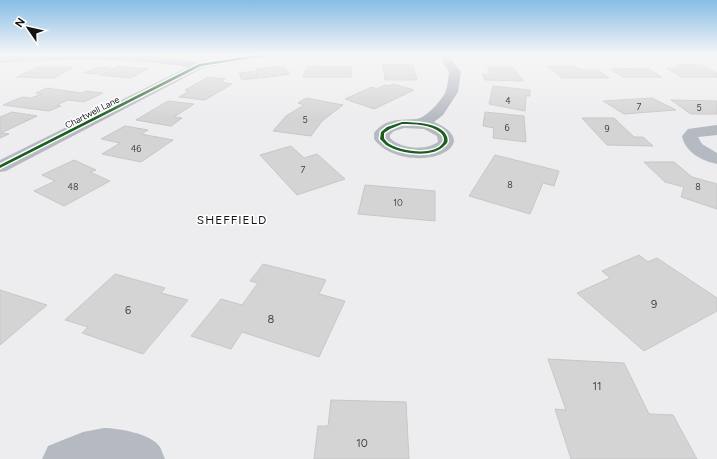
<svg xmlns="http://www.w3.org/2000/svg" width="717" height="459" font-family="Figtree,sans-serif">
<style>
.building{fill:#d5d4d5;stroke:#c8c7c8}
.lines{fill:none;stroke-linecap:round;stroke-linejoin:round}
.minor{fill:#b5b9c1;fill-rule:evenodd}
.cycleway-casing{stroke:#fff;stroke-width:3}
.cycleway{fill:#1b5e20;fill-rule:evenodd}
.labels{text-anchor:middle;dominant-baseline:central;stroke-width:3;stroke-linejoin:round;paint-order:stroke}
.number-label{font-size:9px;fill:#454546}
.far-street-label{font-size:9px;fill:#141415;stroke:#fff}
.near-number-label{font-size:11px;fill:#454546}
.neighbourhood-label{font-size:12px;letter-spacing:1px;fill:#141415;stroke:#fff}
</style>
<rect width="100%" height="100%" fill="#edecee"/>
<g class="building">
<path d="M383 65H413L417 80H385Z"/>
<path d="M677 65H701L717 73V77H682L666 68H683Z"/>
<path d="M119 66 148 69 130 78 100 75Z"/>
<path d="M284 66 290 74 261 78 256 69Z"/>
<path d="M307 66 352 67 351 77H303Z"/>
<path d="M548 66H572L582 70H598L609 78H562Z"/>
<path d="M37 67H73L54 78 17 77Z"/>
<path d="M98 67 110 68 97 74 84 73Z"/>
<path d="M487 67H513L523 81 485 80 482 74H491Z"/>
<path d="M647 68 662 77H623L610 69Z"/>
<path d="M256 71 259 78 242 80 239 73Z"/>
<path d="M208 77 225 79 221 82 232 84 205 100 179 97 189 91 185 90Z"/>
<path d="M393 84 414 90 374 109 345 99 372 87 376 89 385 85 390 86Z"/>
<path d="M493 86 530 90V96H526L525 111 489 104Z"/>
<path d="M47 88 81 93 86 91 103 93 84 102 68 100 57 105 61 106 49 111 3 105 22 97 31 98 42 94 36 93Z"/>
<path d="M306 98 343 105 322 121 311 136 273 131 286 116 304 105 298 103Z"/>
<path d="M652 98 676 110 624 114 603 101Z"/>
<path d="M671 100 717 101V114H691Z"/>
<path d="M168 101 194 104 174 117 182 118 171 126 136 120Z"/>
<path d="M12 112 37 116 1 133 9 134 0 138V117Z"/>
<path d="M485 112 524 116 526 142 493 138 494 128 483 126Z"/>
<path d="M582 118H614L634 137H643L653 146 607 145Z"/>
<path d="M125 126 148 130 141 134 173 140 141 162 102 154 120 143 101 139Z"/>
<path d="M291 146 304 158 317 154 345 179 297 195 260 155Z"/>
<path d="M495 155 559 171 554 186 543 183 530 214 469 196Z"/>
<path d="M74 160 96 170 90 172 110 181 64 206 34 191 55 181 42 175Z"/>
<path d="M644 162H674L692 177 717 184V209L681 197 684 187 665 182Z"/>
<path d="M365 185 435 191V221L358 214Z"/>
<path d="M639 255 648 262 657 258 717 298V311L644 351 577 293 610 278 602 271Z"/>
<path d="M263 264 326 280 319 294 345 301 319 357 242 332 231 349 191 336 221 299 242 305 258 283 250 281Z"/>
<path d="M115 274 165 288 161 293 188 300 143 354 82 333 88 327 65 320Z"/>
<path d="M0 290 47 305 0 345Z"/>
<path d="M548 359 624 363 649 414 673 415 697 459H571L555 409 566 410Z"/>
<path d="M331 400 406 402 409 459H314L318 426H328Z"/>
</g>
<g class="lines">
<g class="minor">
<path d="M40 55H142L200 62 246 55H717V58L451 59 461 72 458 92 443 115 434 122C447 127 465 140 445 152 425 164 387 158 374 139V133C385 118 401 120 417 119 426 118 443 99 446 91 448 85 448 78 449 72L441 59H258L203 68 6 171 0 172V160L188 67C125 57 63 59 0 63V57ZM404 128 424 129 437 136 438 142C425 151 401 149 390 138V135L394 131Z"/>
<path d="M717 125V135L698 137 702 144 717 153V164C702 161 685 152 682 136L688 129Z"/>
<path d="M104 428C118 428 152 434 160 447 162 451 163 455 165 459H42L48 446 83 432Z"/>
</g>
<defs>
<g id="cycleway">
<path d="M258 55H717V56L258 57 201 66 0 168V165L199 64Z"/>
<path d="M402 122C414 122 443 123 447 137 448 140 448 143 445 145 433 159 400 154 386 145 384 143 382 141 380 139L381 132 387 127ZM402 124C415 124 430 124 441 133 444 136 445 140 443 143 434 157 399 151 388 143 387 142 384 139 384 138V133L390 129Z"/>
</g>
</defs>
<use href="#cycleway" class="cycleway-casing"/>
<use href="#cycleway" class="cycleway"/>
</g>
<linearGradient id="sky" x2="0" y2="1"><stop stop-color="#87bde6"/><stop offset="0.46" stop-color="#f7f6f7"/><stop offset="1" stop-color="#f7f6f7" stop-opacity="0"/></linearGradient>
<rect width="717" height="119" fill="url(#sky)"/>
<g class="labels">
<g class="number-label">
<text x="508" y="100">4</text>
<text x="639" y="106">7</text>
<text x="699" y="107">5</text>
<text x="305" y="119">5</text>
<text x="507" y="127">6</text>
<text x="607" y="128">9</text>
<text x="136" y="148">46</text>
<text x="303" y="169">7</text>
<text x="510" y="184">8</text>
<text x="73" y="186">48</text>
<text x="698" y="186">8</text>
<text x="398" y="202">10</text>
</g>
<g class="far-street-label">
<text transform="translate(92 112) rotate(-27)">Chartwell Lane</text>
</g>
<g class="near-number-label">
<text x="654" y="304">9</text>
<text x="128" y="310">6</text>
<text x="271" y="319">8</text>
<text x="597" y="386">11</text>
<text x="362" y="443">10</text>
</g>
<g class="neighbourhood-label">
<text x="232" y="220">SHEFFIELD</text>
</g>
</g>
<g transform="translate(28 28) rotate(304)" stroke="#ffffff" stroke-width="3" paint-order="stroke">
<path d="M0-3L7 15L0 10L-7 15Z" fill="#141415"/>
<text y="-6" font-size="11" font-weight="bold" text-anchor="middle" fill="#141415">N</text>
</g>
</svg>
